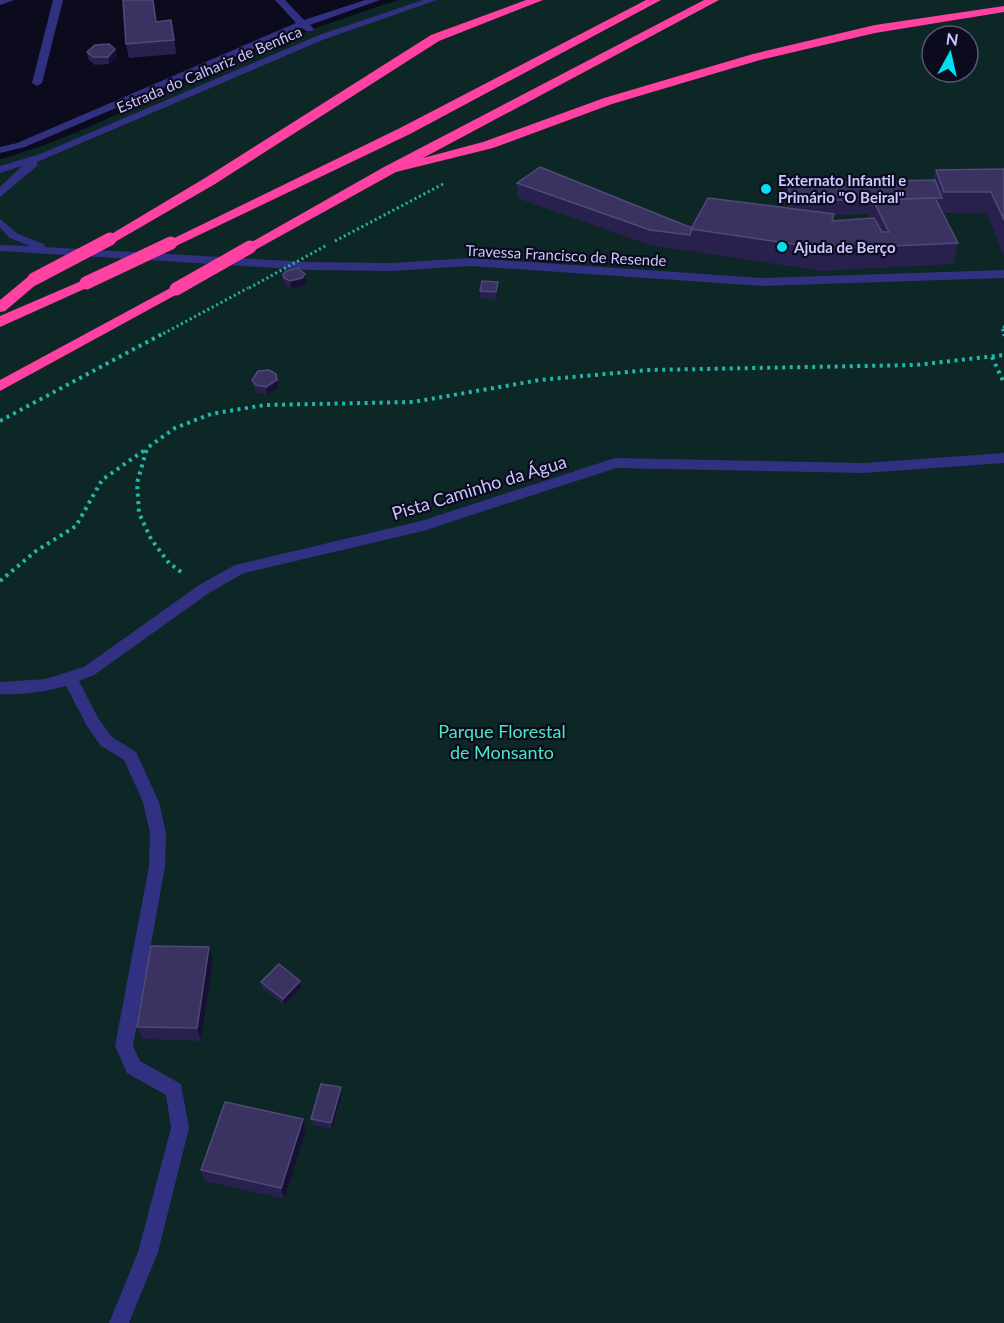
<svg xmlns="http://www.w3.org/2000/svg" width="1004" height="1323" font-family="Lato,sans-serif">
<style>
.green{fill:#0c2726;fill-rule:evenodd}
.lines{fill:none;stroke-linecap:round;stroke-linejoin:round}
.path-far1{stroke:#22b7aa;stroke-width:3;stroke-dasharray:2 3;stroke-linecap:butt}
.path{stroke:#22b7aa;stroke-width:4;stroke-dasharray:3 4.5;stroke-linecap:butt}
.minor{fill:#313081;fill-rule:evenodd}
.highway{fill:#ff41a1;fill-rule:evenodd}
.path-bridge{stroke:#22b7aa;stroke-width:3;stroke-dasharray:2 3;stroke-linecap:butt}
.highway-bridge{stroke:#ff41a1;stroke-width:13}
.wall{fill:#28204d;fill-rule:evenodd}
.shaded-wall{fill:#161032}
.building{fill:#3a3260;stroke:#504979;stroke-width:1.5}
.poi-dot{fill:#00e0f1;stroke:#0c0a1d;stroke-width:2}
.labels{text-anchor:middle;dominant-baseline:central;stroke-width:4.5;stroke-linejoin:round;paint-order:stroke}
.far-street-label{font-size:15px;fill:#cac6ff;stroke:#0c0a1d}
.far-poi-label{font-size:15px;font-weight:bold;fill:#cac6ff;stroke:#0c0a1d;text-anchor:start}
.street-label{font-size:18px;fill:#cac6ff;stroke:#0c0a1d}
.park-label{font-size:18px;fill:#48e9bc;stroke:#0c0a1d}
</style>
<rect width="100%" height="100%" fill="#0c0a1d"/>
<path class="green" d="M399 0H1004V1323H0V159C71 140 136 104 202 74 267 46 331 21 399 0ZM932 36H968V72H932Z"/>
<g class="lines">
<g class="path-far1">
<path d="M335 241 443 184"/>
<path d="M159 336 248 288"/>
<path d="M1004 336 1002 327H1004"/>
</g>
<g class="path">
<path d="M992 357 1004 383"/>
<path d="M0 421 162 334"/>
<path d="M181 572 169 563 151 539 139 513 137 483 147 448 175 428 211 414 265 405 413 402 540 380 649 370 916 365 1004 355"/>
<path d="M0 581 36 551 76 526 102 480 146 449"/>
</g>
<g class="minor">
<path d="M0 0H14L0 5Z"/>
<path d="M53 0H63L42 83 37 86 32 83Z"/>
<path d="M275 0H285L304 20 365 0H380L310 25 314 29 312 31H306L302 28 25 147 0 153V147L17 143 296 23Z"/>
<path d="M423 0H437L325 39 37 162V166L0 197V187L22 166 0 173V166L40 154 319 35Z"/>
<path d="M0 219 18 234 44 244 45 247 309 262 392 263 470 258 762 278 1004 270V278L762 286 470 266 392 271 309 270 0 251V245L30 246 10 238 0 228Z"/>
<path d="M1004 453V463L864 473 616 468 423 531 244 573 209 593 94 675 79 681 98 718 112 737 136 752 159 802 166 833 165 866 133 1046 140 1061 181 1084 189 1128 158 1252 129 1323H109L138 1252 171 1128 166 1095 127 1073 115 1046 149 866 150 833 143 802 124 760 100 745 87 726 66 686C44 692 23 695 0 694V682L45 679 84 667 199 585 235 565 421 521 615 458 864 463Z"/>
</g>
<g class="highway">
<path d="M526 0H543L439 41 215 184 115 242 110 243 103 239 205 178 431 35Z"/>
<path d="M646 0H661L410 134 176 246 171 247 164 243 400 128Z"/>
<path d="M704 0H719L423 158 483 142 604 98 753 54 875 25 1004 6V12L875 33 760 60 612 104 493 148 396 172 255 250 250 251 243 247 384 167Z"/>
<path d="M34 275 41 279 39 282 5 311 0 312V300L29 276Z"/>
<path d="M86 279 91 280 93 283 91 286 0 327V316Z"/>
<path d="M176 285 181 286 183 289 181 292 0 391V380Z"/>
</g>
<path class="path-bridge" d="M249 288 327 245"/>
<g class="highway-bridge">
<path d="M34 279 110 239"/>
<path d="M86 283 171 243"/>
<path d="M176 289 250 247"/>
</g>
</g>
<g class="wall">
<path d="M156 21 174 34 176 54 129 58 126 44Z"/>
<path d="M115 49 117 56 109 64 95 65 88 59 87 52Z"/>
<path d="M1004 169V255L986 213H943L958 243 953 264 822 271 649 245 517 198V183L692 228 788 208 785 198 787 183 933 180 936 170ZM869 214 868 219 833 221 834 215Z"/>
<path d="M283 274 306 282 303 286 291 288 285 286Z"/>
<path d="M498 282V290L496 300 480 298V291Z"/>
<path d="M276 374 278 388 267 394 257 393 253 387 252 380Z"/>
<path d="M213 960 201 1041 142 1039 137 1027Z"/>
<path d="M300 981 302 987 284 1005 263 989 261 982Z"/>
<path d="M341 1087 342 1093 332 1129 313 1125 311 1119Z"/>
<path d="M306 1131 284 1199 205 1181 201 1170Z"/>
</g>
<g class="shaded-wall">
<path d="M115 49 117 56 109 64 108 57Z"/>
<path d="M305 274 306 282 303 286 291 288 290 281Z"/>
<path d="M498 282V290L496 300V292Z"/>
<path d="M277 380 278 388 267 394 266 387Z"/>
<path d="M209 947 213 960 201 1041 197 1028Z"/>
<path d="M300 981 302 987 284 1005 283 999Z"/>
<path d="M341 1087 342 1093 332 1129 331 1123Z"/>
<path d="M303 1119 306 1131 284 1199 281 1188Z"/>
</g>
<g class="building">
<path d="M123 0H153L156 22 171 20 174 40 126 44Z"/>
<path d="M109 44 115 49 108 57H93L87 52 95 45Z"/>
<path d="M540 167 692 228 690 235 650 230 517 183Z"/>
<path d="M1004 169V220L991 192H944L936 170Z"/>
<path d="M935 180 942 198 792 201 787 183Z"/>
<path d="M708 198 834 214 832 221 874 218 882 232H889L873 200 935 198 958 243 827 249 691 229Z"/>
<path d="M298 268 305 274 302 278 290 281 284 278 283 274 286 271Z"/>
<path d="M482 281 498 282 496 292 480 291Z"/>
<path d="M269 370 276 374 277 380 266 387 256 385 252 380 258 371Z"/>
<path d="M151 946 209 947 197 1028 137 1027Z"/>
<path d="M279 964 300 981 283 999 261 982Z"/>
<path d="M321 1084 341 1087 331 1123 311 1119Z"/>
<path d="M225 1102 303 1119 281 1188 201 1170Z"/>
</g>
<g class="poi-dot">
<circle cx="766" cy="189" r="6"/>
<circle cx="782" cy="247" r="6"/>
</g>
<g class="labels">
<g class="far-street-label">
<text transform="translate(209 69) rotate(-23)">Estrada do Calhariz de Benfica</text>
<text transform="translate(566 255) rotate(3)">Travessa Francisco de Resende</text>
</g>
<g class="far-poi-label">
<text x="778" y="180">Externato Infantil e<tspan x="778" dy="17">Primário "O Beiral"</tspan></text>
<text x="794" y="247">Ajuda de Berço</text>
</g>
<g class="street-label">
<text transform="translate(479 487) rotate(-17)">Pista Caminho da Água</text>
</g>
<g class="park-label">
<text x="502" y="731">Parque Florestal<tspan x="502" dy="21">de Monsanto</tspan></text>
</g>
</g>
<g transform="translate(950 54) rotate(8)"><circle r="28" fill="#0c0a1d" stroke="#585577" stroke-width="1.5"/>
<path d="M0-4.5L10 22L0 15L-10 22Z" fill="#00e0f1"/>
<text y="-9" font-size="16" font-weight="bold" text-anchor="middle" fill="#cac6ff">N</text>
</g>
</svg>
